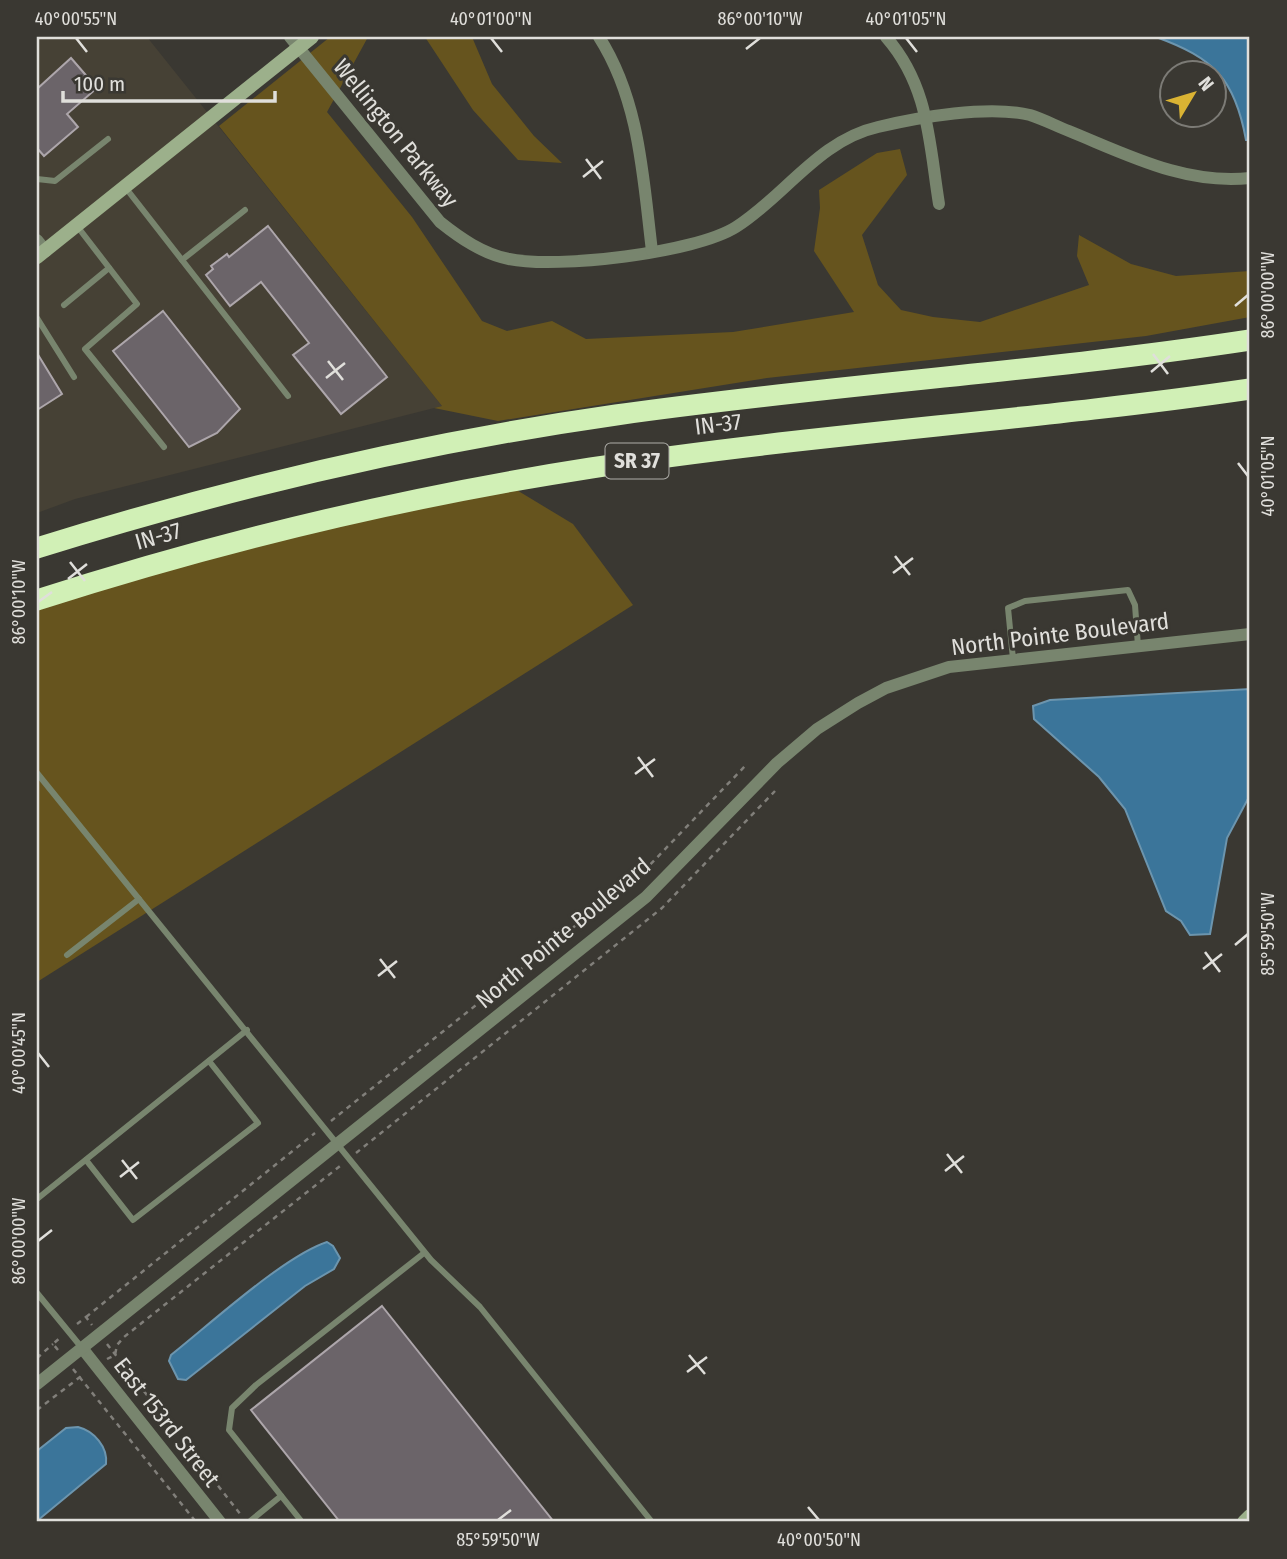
<svg xmlns="http://www.w3.org/2000/svg" width="1287" height="1559" font-family="'Fira Sans Condensed',sans-serif">
<style>
.built{fill:#464135}
.green{fill:#66541e}
.water{fill:#3b759a;stroke:#6c95ae;stroke-width:2}
.building{fill:#6b6469;stroke:#ada6ab;stroke-width:2}
.lines{fill:none;stroke-linecap:round;stroke-linejoin:round}
.path{stroke:#817f7a;stroke-width:2.5;stroke-dasharray:5 5;stroke-linecap:butt}
.lane{stroke:#78856e;stroke-width:6}
.street{stroke:#78856e;stroke-width:12}
.secondary{stroke:#9cb08b;stroke-width:14}
.highway{stroke:#d1f0b6;stroke-width:21}
.ticks{fill:none;stroke:#e0dfdb;stroke-width:2.5}
.labels{text-anchor:middle;dominant-baseline:central;stroke-width:6;stroke-linejoin:round;paint-order:stroke}
.shield{fill:#3a3832;stroke:#aeada8;stroke-width:2}
.shield-label{font-size:21px;font-weight:bold;fill:#e0dfdb}
.street-label{font-size:23px;fill:#e0dfdb;stroke:#3a3832}
.neatline{fill:none;stroke:#e0dfdb;stroke-width:2.5}
.ticks-label{font-size:18px;text-anchor:middle;fill:#e0dfdb}
</style>
<rect width="100%" height="100%" fill="#3a3832"/>
<path class="built" d="M37 37H147L442 406 75 499 37 513Z"/>
<g class="green">
<path d="M330 37H368L327 112 412 217 482 321 507 331 552 321 586 339 733 332 854 312 814 251 820 208 819 190 877 153 900 149 907 175 862 235 878 285 901 310 933 317 980 322 1089 285 1077 256 1079 235 1131 264 1176 276 1250 271V317L1146 336 767 378 498 421 434 408 442 406 219 126Z"/>
<path d="M425 37H472L492 84 534 136 562 163 518 160 473 110Z"/>
<path d="M505 483 573 524 633 605 37 982V603Z"/>
</g>
<g class="water">
<path d="M1156 37H1250V140H1246C1235 79 1214 58 1156 37Z"/>
<path d="M1250 689V795L1227 838 1210 934 1190 935 1181 921 1166 911 1125 809 1099 777 1034 719 1033 706 1050 700Z"/>
<path d="M327 1242 333 1246 340 1258 334 1269 305 1286 186 1380 178 1379 169 1361 171 1355C209 1325 284 1256 327 1242Z"/>
<path d="M78 1427C94 1431 108 1447 106 1464L37 1521V1451L66 1428Z"/>
</g>
<g class="building">
<path d="M71 58 97 88 67 114 78 127 44 156 37 148V89Z"/>
<path d="M268 226 387 377 341 414 293 355 309 343 261 282 230 306 206 275 213 269 211 266 227 254 229 257Z"/>
<path d="M163 311 240 409 217 433 189 447 113 351Z"/>
<path d="M37 353 62 394 37 410Z"/>
<path d="M382 1306 554 1522H340L251 1410Z"/>
</g>
<g class="lines">
<g class="path">
<path d="M331 1121 645 870 747 764"/>
<path d="M356 1153 662 908 775 791"/>
<path d="M86 1317 315 1133"/>
<path d="M77 1324 86 1317 92 1325"/>
<path d="M107 1344 241 1515"/>
<path d="M58 1350 53 1344 61 1337"/>
<path d="M37 1358 53 1344"/>
<path d="M107 1359 115 1355 117 1345 124 1337 340 1166"/>
<path d="M73 1369 196 1522"/>
<path d="M37 1410 84 1374"/>
</g>
<g class="lane">
<path d="M37 179 55 181 108 139"/>
<path d="M125 187 288 396"/>
<path d="M77 226 137 304 85 349 164 447"/>
<path d="M182 260 245 210"/>
<path d="M64 305 109 268"/>
<path d="M37 318 74 377"/>
<path d="M1013 659 1008 608 1025 601 1128 590 1135 605 1138 646"/>
<path d="M37 773 431 1260 480 1307 652 1522"/>
<path d="M67 955 139 899"/>
<path d="M86 1160 133 1220 258 1123 209 1061"/>
<path d="M37 1199 247 1030"/>
<path d="M37 1293 82 1348"/>
<path d="M249 1522 281 1496"/>
<path d="M302 1522 229 1430 232 1408 256 1385 424 1253"/>
</g>
<g class="street">
<path d="M290 37 440 222C460 238 483 254 509 259 557 269 695 253 736 227 784 197 819 140 878 127 920 117 988 105 1030 115 1043 119 1056 126 1069 131 1128 155 1185 185 1250 178"/>
<path d="M599 37C640 101 643 178 652 251"/>
<path d="M886 37C929 86 929 142 939 204"/>
<path d="M37 240 46 251"/>
<path d="M82 1348 220 1522"/>
<path d="M37 1384 646 897 777 763 817 729 858 703 886 688 949 667 1250 634"/>
</g>
<g class="secondary">
<path d="M37 257 312 37"/>
<path d="M1244 1522 1250 1516"/>
</g>
<g class="highway">
<path d="M37 548C226 489 420 443 616 415 827 385 1040 372 1250 340"/>
<path d="M37 600C218 542 404 497 591 468 810 434 1031 421 1250 389"/>
</g>
</g>
<path class="ticks" d="M76 38 87 52M491 38 502 52M906 38 917 52M746 49 760 38M586 159 601 179M583 177 603 161M1235 306 1248 295M1153 354 1168 374M328 361 343 380M1151 372 1170 356M326 378 345 363M1238 463 1248 476M895 556 910 575M70 562 85 581M893 573 913 558M68 579 87 564M38 602 52 592M638 757 653 777M635 774 655 759M1235 945 1248 934M1205 952 1220 972M380 959 395 978M1203 969 1222 954M378 976 397 961M38 1053 49 1067M947 1154 962 1173M122 1160 137 1179M945 1171 964 1156M120 1177 139 1162M38 1241 52 1230M689 1355 705 1374M687 1372 707 1357M808 1507 819 1520M498 1520 511 1510"/>
<g class="labels">
<rect class="shield" x="605.5" y="443.5" width="63" height="35" rx="5"/>
<g class="shield-label">
<text x="637" y="461">SR 37</text>
</g>
<g class="street-label">
<text transform="translate(396 133) rotate(51)">Wellington Parkway</text>
<text transform="translate(718 424) rotate(-7)">IN-37</text>
<text transform="translate(158 536) rotate(-16)">IN-37</text>
<text transform="translate(1060 634) rotate(-7)">North Pointe Boulevard</text>
<text transform="translate(563 933) rotate(-40)">North Pointe Boulevard</text>
<text transform="translate(167 1422) rotate(52)">East 153rd Street</text>
</g>
</g>
<rect width="1287" height="1559" fill="none" stroke="#3a3832" stroke-width="77"/>
<g transform="translate(1193 94) rotate(52)"><circle r="33" fill="#3a3832" stroke="#7c7b76" stroke-width="2"/>
<path d="M0-5L12 26L0 18L-12 26Z" fill="#dab333"/>
<text y="-10" font-size="19" font-weight="bold" text-anchor="middle" fill="#e0dfdb">N</text>
</g>
<path d="M63 91v10h212v-10" fill="none" stroke="#e0dfdb" stroke-width="3.5"/>
<text x="74" y="91" font-size="21" fill="#e0dfdb" stroke="#3a3832" stroke-width="5" paint-order="stroke">100 m</text>
<rect x="38" y="38" width="1210" height="1482" class="neatline"/>
<g class="ticks-label">
<text x="76" y="25">40°00'55"N</text>
<text x="491" y="25">40°01'00"N</text>
<text x="760" y="25">86°00'10"W</text>
<text x="906" y="25">40°01'05"N</text>
<text transform="translate(1268 295) rotate(-90)" y="6">86°00'00"W</text>
<text transform="translate(1268 476) rotate(-90)" y="6">40°01'05"N</text>
<text transform="translate(19 602) rotate(-90)" y="6">86°00'10"W</text>
<text transform="translate(1268 934) rotate(-90)" y="6">85°59'50"W</text>
<text transform="translate(19 1053) rotate(-90)" y="6">40°00'45"N</text>
<text transform="translate(19 1241) rotate(-90)" y="6">86°00'00"W</text>
<text x="498" y="1546">85°59'50"W</text>
<text x="819" y="1546">40°00'50"N</text>
</g>
</svg>
